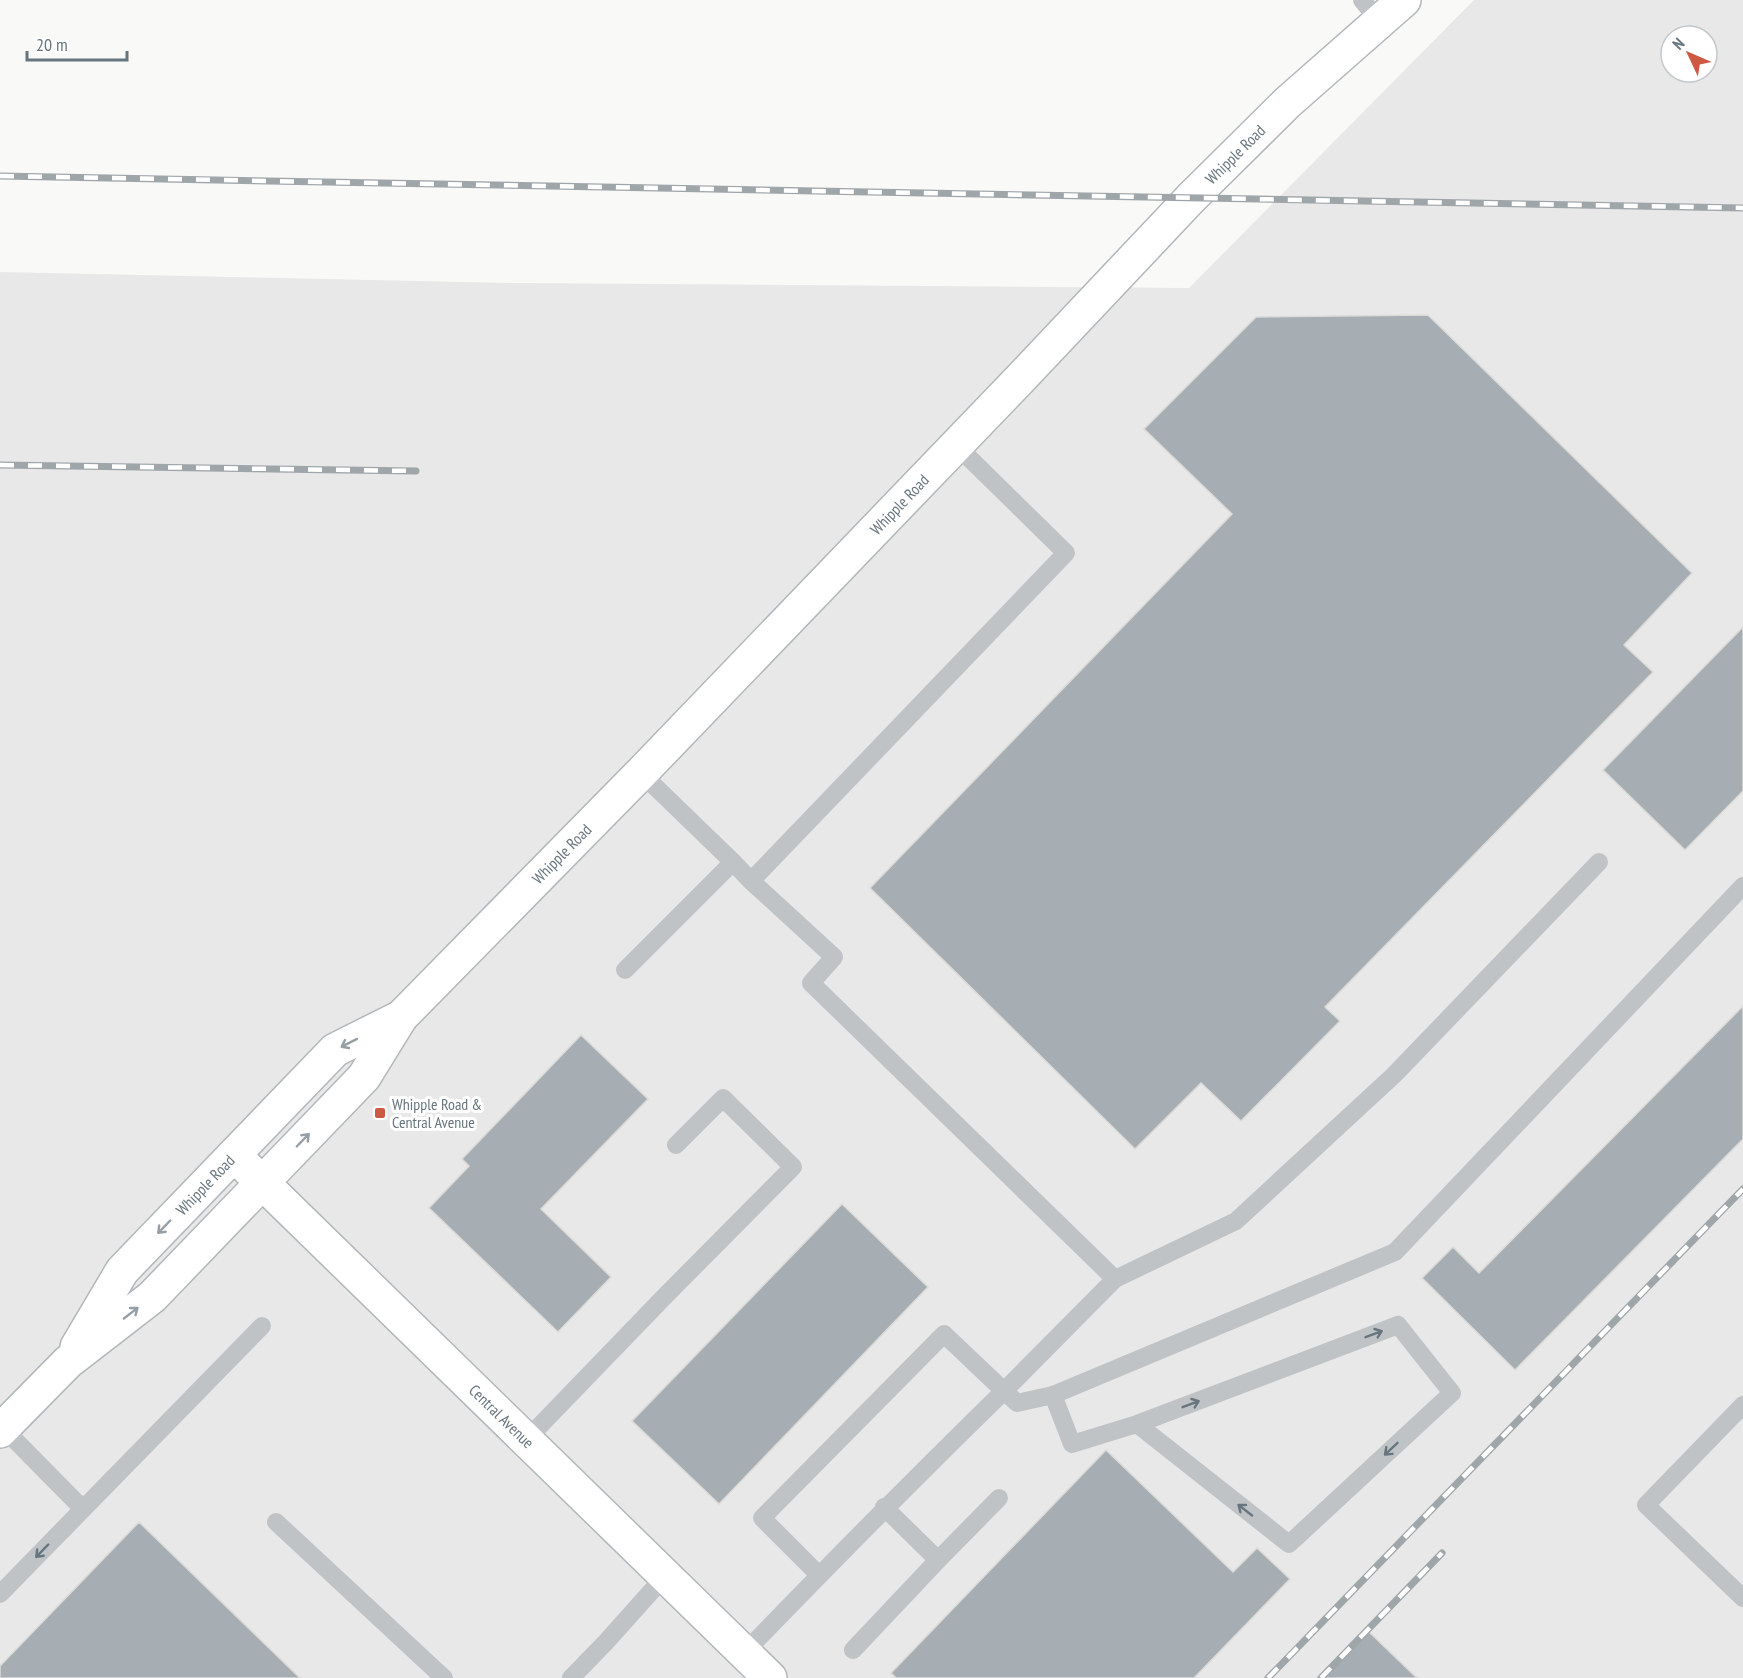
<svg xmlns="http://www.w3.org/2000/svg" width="1743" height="1678" font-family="'PT Sans Narrow',sans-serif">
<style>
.built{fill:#e7e8e7;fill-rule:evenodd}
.building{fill:#a7aeb3;stroke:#dbdbd9;stroke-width:1.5}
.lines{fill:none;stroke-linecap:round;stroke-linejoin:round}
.secondary-casing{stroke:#b1b7bb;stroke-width:36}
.lane{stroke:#bfc3c6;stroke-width:18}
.secondary{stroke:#fff;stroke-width:33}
.rail-casing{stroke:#9fa6aa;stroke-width:7}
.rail{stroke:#fff;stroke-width:4.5;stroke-dasharray:14;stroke-linecap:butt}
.oneway{stroke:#959fa5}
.oneway2{stroke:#67767e}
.poi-dot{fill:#ce5942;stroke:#fff;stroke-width:2}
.labels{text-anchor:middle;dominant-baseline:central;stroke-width:6;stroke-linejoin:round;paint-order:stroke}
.street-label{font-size:16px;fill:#67767e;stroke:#fff}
.poi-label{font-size:16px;fill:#67767e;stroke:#fff;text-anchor:start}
</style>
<rect width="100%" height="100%" fill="#f9f9f7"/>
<path class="built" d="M1474 0H1743V1678H0V272L513 283 1189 288ZM1671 36H1707V72H1671Z"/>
<g class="building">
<path d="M1428 315 1692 573 1624 645 1653 672 1325 1007 1340 1021 1241 1121 1201 1083 1135 1149 870 888 1232 514 1144 429 1256 317Z"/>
<path d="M1743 627V791L1685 850 1603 770Z"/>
<path d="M1743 1006V1139L1515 1370 1422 1278 1453 1247 1479 1273Z"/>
<path d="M581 1035 648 1099 541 1209 611 1277 558 1332 429 1208 469 1166 462 1159Z"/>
<path d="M842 1204 928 1287 719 1504 632 1421Z"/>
<path d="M1106 1450 1233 1572 1257 1548 1290 1579 1194 1678H896L891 1673Z"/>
<path d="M139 1522 300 1678H0V1666Z"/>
<path d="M1368 1631 1417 1678H1322Z"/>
</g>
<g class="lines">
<defs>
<g id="secondary">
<path id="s1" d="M234 1155 770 1678"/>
<path id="s2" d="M77 1347 122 1271 335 1050 401 1017"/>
<path id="s3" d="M0 1431 68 1362 152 1297 364 1077 401 1017 641 773 1020 379 1191 198 1288 102 1404 0"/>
</g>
</defs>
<use href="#secondary" class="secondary-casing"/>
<g class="lane">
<path d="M1362 0 1380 22"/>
<path d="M733 862 751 881 1066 553 956 445"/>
<path d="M751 881 834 957 811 983 1115 1279"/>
<path d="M625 970 733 862 641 773"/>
<path d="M1053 1395 1395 1252 1743 886"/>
<path d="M1743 1405 1646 1505 1743 1598"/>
<path d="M1137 1424 1289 1544 1452 1393 1398 1325 1137 1424 1072 1444 1053 1395 1017 1403 1004 1391 1115 1279 1236 1221 1394 1075 1599 862"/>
<path d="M3 1428 83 1509"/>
<path d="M526 1440 666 1295 793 1167 723 1098 676 1145"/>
<path d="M884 1507 938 1560 999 1498"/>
<path d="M276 1522 444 1678"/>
<path d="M0 1594 262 1326"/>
<path d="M853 1650 938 1560"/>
<path d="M744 1653C830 1564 916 1477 1004 1391L944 1334 762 1518 819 1575"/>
<path d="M571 1678 606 1642 665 1576"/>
</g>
<use href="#secondary" class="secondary"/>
<defs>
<g id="rail">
<path d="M0 176 1743 208"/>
<path d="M0 465 416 471"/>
<path d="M1268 1678 1743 1189"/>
<path d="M1321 1678 1442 1553"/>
</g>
</defs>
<use href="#rail" class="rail-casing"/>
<use href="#rail" class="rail"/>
</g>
<defs><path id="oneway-shaft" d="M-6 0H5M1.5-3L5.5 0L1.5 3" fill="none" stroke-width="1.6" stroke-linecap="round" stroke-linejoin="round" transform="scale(1.5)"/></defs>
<g class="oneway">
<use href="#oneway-shaft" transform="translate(349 1043) rotate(153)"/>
<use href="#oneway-shaft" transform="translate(303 1140) rotate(-46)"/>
<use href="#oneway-shaft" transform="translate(164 1227) rotate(134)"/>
<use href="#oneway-shaft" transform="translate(131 1313) rotate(-38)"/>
</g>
<g class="oneway2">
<use href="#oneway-shaft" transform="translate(1374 1334) rotate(-21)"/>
<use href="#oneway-shaft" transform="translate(1191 1404) rotate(-21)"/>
<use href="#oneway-shaft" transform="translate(1391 1449) rotate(137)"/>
<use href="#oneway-shaft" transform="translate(1245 1510) rotate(-142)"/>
<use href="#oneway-shaft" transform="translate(42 1551) rotate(134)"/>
</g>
<rect class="poi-dot" x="374" y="1107" width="12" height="12" rx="3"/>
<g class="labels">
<g class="street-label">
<text stroke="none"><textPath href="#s3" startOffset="1779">Whipple Road</textPath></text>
<text stroke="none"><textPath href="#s3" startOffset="1294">Whipple Road</textPath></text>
<text stroke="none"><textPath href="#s3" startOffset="808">Whipple Road</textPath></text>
<text stroke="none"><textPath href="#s2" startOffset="208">Whipple Road</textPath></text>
<text stroke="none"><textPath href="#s1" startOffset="374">Central Avenue</textPath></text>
</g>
<g class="poi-label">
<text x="392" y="1104">Whipple Road &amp;<tspan x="392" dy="18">Central Avenue</tspan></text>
</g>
</g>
<g transform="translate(1689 54) rotate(314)"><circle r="28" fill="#ffffff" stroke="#c2c8cb" stroke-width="1.5"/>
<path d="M0-4.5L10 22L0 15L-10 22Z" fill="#ce5942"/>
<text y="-9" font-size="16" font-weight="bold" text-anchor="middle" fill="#67767e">N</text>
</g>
<path d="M27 51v9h100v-9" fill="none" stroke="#67767e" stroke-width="3"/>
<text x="36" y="51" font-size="18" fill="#67767e" stroke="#ffffff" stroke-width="4.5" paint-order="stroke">20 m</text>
</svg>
